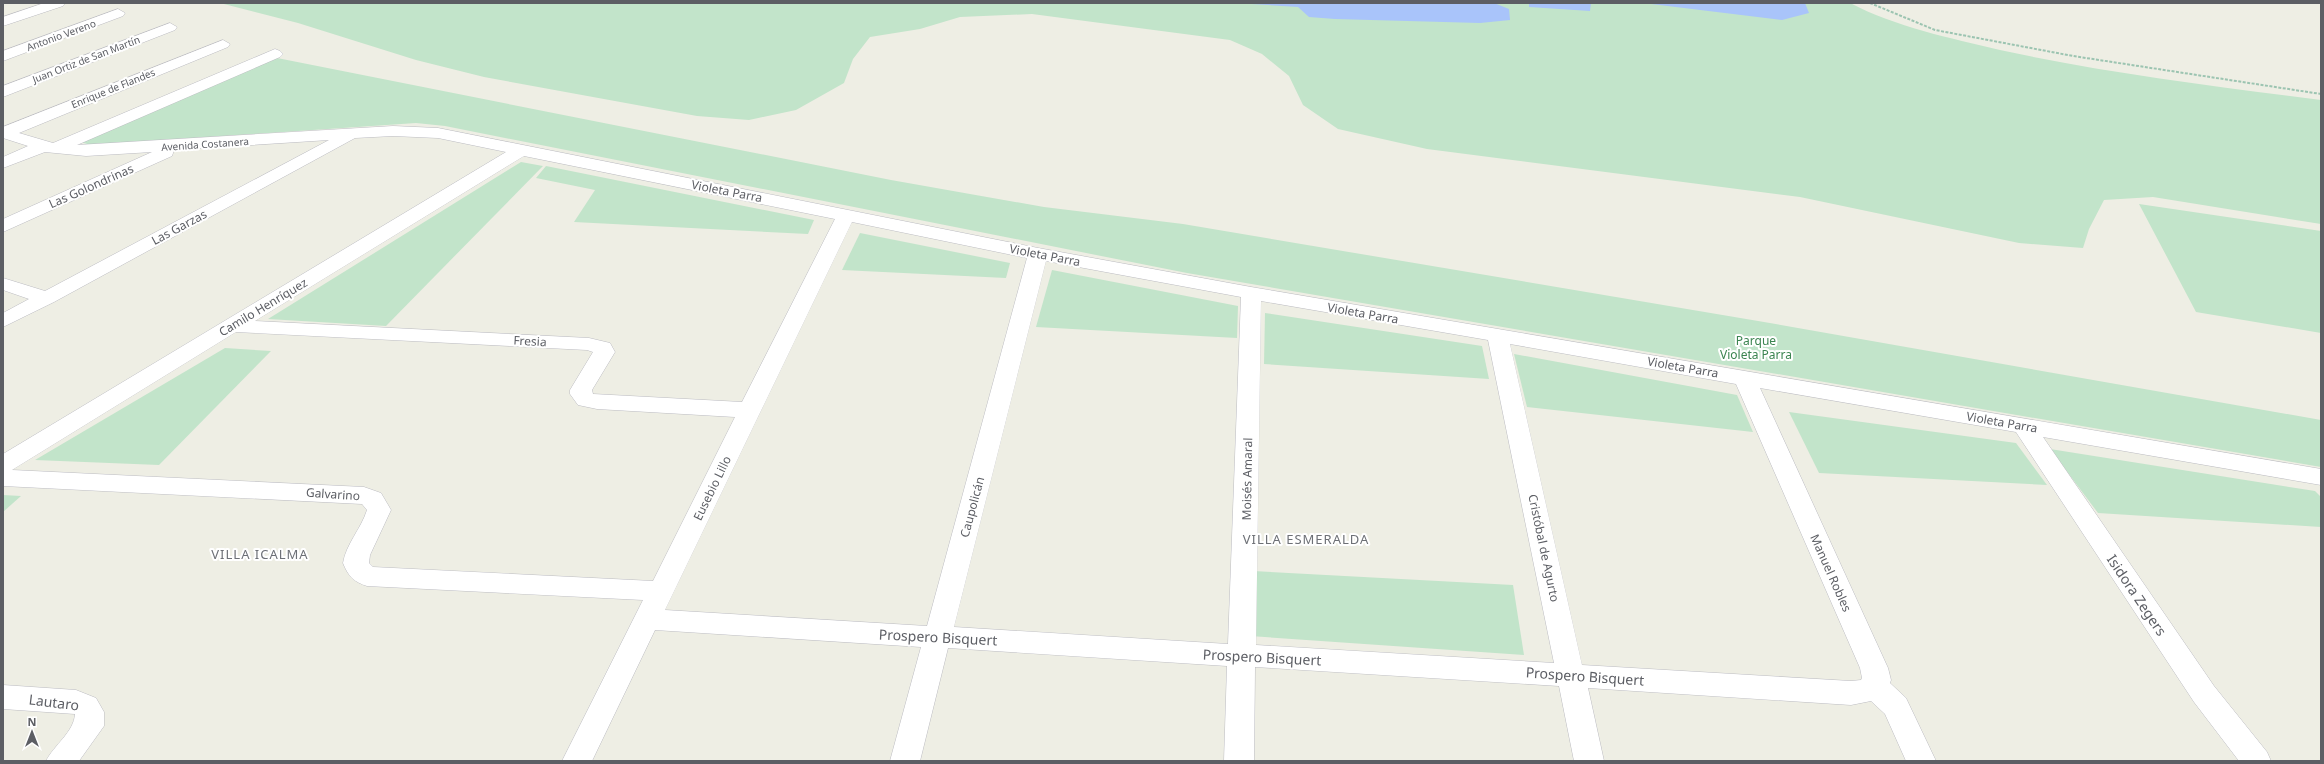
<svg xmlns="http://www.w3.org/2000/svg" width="2324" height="764" font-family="'Noto Sans',sans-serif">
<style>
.green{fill:#c2e4ca}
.water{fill:#a9c4fa}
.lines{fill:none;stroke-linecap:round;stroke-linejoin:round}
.minor-casing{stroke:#bcbcc2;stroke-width:1}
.path{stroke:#9cc4b1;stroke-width:2;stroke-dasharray:3 1.5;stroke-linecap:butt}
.minor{fill:#fff;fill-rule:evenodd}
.labels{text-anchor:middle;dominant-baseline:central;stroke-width:4;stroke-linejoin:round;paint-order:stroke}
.far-street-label{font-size:10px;fill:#5c5e64;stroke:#fff}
.street-label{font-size:12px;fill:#5c5e64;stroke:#fff}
.park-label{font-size:12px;fill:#3b8450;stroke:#fff}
.neighbourhood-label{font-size:13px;letter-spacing:1px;fill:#6d7076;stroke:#fff}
.near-street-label{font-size:14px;fill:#5c5e64;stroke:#fff}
</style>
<rect width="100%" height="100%" fill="#eeeee4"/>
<g class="green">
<path d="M220 3H1850C1896 27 1950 38 2000 50 2106 73 2214 86 2321 100V224L2153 197 2104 200 2089 229 2083 248 2019 243 1800 197 1427 149 1338 129 1303 105 1289 76 1262 54 1230 40 1032 14 960 17 920 29 870 37 853 59 844 83 796 110 749 120 697 116 484 77 416 60 298 23Z"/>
<path d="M262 55 891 180 1044 207 1183 224 1764 322 2321 420V467L1187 273 445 126 416 123 91 145 69 139Z"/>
<path d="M521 162 543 166 386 326 268 319Z"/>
<path d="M546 166 814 220 808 234 574 222 595 190 536 178Z"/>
<path d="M2139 204 2321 231V333L2196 312Z"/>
<path d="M860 233 1010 263 1006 278 842 270Z"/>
<path d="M1052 270 1238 306 1237 338 1036 327Z"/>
<path d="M1265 313 1482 346 1489 379 1264 364Z"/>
<path d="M225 348 271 351 159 465 35 460Z"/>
<path d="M1514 354 1737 395 1753 432 1527 407Z"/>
<path d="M1789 412 2016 443 2047 485 1819 473Z"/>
<path d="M2050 449 2315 491 2321 497V527L2098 513Z"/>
<path d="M3 495 21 496 3 512Z"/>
<path d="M1253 571 1513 585 1524 655 1250 636Z"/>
</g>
<g class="water">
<path d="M1235 3H1494L1509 9 1510 20 1480 23 1335 19 1309 17 1298 7Z"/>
<path d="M1529 3H1591L1590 11 1529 7Z"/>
<path d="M1643 3H1805L1809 13 1782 20Z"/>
</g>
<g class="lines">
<defs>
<g id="minor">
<path d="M44 3H65L63 6 3 26V17Z"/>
<path d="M118 9 125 13 123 16 3 61V51Z"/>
<path d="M170 23 177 27 175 30 3 97V86Z"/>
<path d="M223 40 230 44 228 47 19 133 53 143 275 49 280 51 283 54 280 57 77 145 393 126 438 128 1038 248 1251 287 2321 469V485L2043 437 2214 686 2267 752 2271 761H2239L2194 702 2016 432 1760 388 1888 668 1891 680 1890 683 1906 698 1936 761H1906L1885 714 1871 701 1851 705 1588 688 1604 761H1574L1559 686 1255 667 1254 761H1224L1227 666 948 648 920 761H890L921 647 655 630 592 761H562L643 600 367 586C354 582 348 576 343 563 346 544 361 529 367 510L362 504 3 486V454L506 152 438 138 393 136 355 138 54 302 3 327V313L29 299 3 290V278L45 291 329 140 174 150 172 156 3 232V219L152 152 86 156 45 152 3 168V157L28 146 3 138V127ZM524 156 835 219 742 402 593 394 592 390 615 352 610 343 589 338 255 321ZM852 222 1027 258 927 626 665 610ZM1046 261 1241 297 1228 644 954 627ZM1261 301 1488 340 1554 663 1256 645ZM236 332 587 350 593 352 570 390V394L578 405 597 409 735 417 653 581 373 567 369 563 370 555 391 510 381 493 364 487 12 470ZM1510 344 1736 384 1860 668 1862 678 1861 680 1851 681 1582 665Z"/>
<path d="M3 685 76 690 96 698 104 712V726L79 761H46C54 745 74 732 75 714L3 709Z"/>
</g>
</defs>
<use href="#minor" class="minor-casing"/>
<path class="path" d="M1870 3 1935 30 2073 56 2321 94"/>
<use href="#minor" class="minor"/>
</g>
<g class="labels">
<g class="far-street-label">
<text transform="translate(61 35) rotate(-20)">Antonio Vereno</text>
<text transform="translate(86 59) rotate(-21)">Juan Ortiz de San Martín</text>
<text transform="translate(113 88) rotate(-22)">Enrique de Flandes</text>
<text transform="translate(205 144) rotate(-4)">Avenida Costanera</text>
</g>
<g class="street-label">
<text transform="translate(91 186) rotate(-24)">Las Golondrinas</text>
<text transform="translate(727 191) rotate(11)">Violeta Parra</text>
<text transform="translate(179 227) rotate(-28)">Las Garzas</text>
<text transform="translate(1045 255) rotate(11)">Violeta Parra</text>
<text transform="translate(263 307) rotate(-31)">Camilo Henríquez</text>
<text transform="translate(1363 313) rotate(10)">Violeta Parra</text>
<text transform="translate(530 341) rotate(3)">Fresia</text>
<text transform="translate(1683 367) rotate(10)">Violeta Parra</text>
<text transform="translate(2002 422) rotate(10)">Violeta Parra</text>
<text transform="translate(1247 479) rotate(-89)">Moisés Amaral</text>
<text transform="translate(712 488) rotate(-64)">Eusebio Lillo</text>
<text transform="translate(333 494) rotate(4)">Galvarino</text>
<text transform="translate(972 507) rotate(-75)">Caupolicán</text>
<text transform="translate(1544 548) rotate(78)">Cristóbal de Agurto</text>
<text transform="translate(1831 573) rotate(66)">Manuel Robles</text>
</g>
<g class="park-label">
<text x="1756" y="340">Parque<tspan x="1756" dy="14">Violeta Parra</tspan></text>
</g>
<g class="neighbourhood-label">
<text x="1306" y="539">VILLA ESMERALDA</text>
<text x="260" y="554">VILLA ICALMA</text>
</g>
<g class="near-street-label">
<text transform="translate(2137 595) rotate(56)">Isidora Zegers</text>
<text transform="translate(938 637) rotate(3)">Prospero Bisquert</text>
<text transform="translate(1262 657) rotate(3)">Prospero Bisquert</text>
<text transform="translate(1585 676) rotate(4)">Prospero Bisquert</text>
<text transform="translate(54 702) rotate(7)">Lautaro</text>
</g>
</g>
<rect width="2324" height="764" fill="none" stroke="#5c5e64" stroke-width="8"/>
<g transform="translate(32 732)" stroke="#ffffff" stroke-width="3" paint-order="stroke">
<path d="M0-3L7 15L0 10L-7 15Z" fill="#5c5e64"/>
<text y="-6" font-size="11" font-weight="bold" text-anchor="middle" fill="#5c5e64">N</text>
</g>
</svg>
